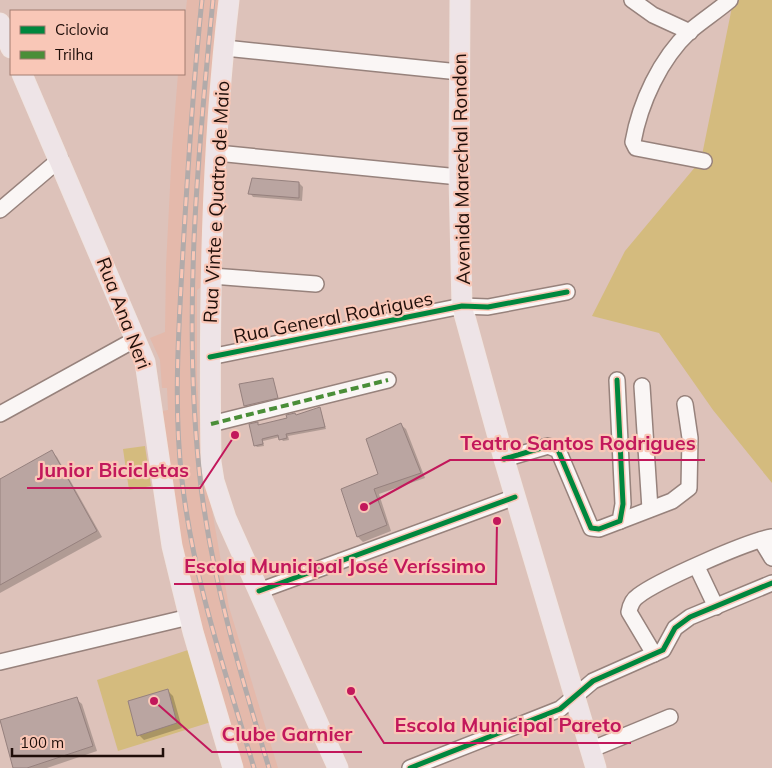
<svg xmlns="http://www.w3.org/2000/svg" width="772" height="768" font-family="Mulish,sans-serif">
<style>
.built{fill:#e4b9ab}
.green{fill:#d4bb7e}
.shadow{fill:#0003}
.building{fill:#baa5a1;stroke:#96817e}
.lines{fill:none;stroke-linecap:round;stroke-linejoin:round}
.minor-casing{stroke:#97827c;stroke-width:18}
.major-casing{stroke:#f0e4e0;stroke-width:21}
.minor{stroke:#faf6f5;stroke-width:15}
.major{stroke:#eee4e7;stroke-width:19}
.rail-casing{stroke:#b2abaa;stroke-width:5}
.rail{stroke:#f9c7b7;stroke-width:3;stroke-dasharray:9;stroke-linecap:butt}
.quiet{stroke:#4a8e38;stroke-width:4;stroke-dasharray:8 4;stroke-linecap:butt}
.cycleway-casing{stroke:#f9c7b7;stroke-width:8}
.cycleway{stroke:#00873e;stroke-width:5}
.labels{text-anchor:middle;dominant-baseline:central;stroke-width:4.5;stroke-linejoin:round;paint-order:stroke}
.street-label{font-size:19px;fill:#1f0e09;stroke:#f9c7b7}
.leader{fill:none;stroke:#c2185b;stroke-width:2}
.callout-dot{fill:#c2185b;stroke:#f9c7b7;stroke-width:2}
.callout-label{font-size:20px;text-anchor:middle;font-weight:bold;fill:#c2185b;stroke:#f9c7b7;stroke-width:4.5;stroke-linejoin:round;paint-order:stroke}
</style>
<rect width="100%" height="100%" fill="#ddc2ba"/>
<path class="built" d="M187 0H221L201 287 197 290V380L202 453 229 607 278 768H242L206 646 181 542 171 477 162 411 168 410 167 388H162L160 360 150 338 165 332 166 266 172 148 178 74H184V26Z"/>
<g class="green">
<path d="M738 0H772V483L713 410 659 333 592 316 625 251 701 160 732 7Z"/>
<path d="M145 446 151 486 129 490 123 449Z"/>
<path d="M188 650 211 722 118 751 97 680Z"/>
</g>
<g class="shadow">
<path d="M299 183 303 187 302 201 253 197 250 193Z"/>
<path d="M273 380 278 398 245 406Z"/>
<path d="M320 408 326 429 288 436 289 440 283 441 280 437 263 441 264 446 257 447 255 445 257 423 260 426Z"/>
<path d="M400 424 406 429 425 478 379 494 391 531 363 542 358 537 343 490 380 475Z"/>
<path d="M52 452 57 457 102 537 0 593V480Z"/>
<path d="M168 691 173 696 182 728 144 740 139 735Z"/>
<path d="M76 699 82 704 97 751 47 768H15L0 721Z"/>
</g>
<g class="building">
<path d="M252 178 299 182V198L248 194Z"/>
<path d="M273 378 278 398 244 406 239 384Z"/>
<path d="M320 407 325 427 286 434 287 438 279 440 278 435 262 439 263 444 254 446 249 424 258 422V425L287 418 286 415 295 413 296 415Z"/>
<path d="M401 423 421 473 374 489 387 525 357 537 341 489 378 474 366 439Z"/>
<path d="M52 450 97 531 0 585V479Z"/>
<path d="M168 689 177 723 137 736 128 701Z"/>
<path d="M77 697 93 746 27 768H13L0 720Z"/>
</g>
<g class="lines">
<defs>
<g id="minor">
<path d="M632 0 653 15 690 32"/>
<path d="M225 48 459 72"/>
<path d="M217 153 459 177"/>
<path d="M704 161 636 148 633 142C640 103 660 59 690 31 703 20 717 11 730 0"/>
<path d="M0 210 60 159"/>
<path d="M212 276 316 284"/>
<path d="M210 357 462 306 488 307 567 292"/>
<path d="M642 386 650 509"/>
<path d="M0 414 136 339"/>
<path d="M211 424 388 380"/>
<path d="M504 459 548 446 558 450 591 528 599 529 620 521 623 504 617 380"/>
<path d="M620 521 672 501 689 488 690 438 685 404"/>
<path d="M761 540 772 558"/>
<path d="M697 567 716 607"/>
<path d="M259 591 515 497"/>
<path d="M654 654 629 612C630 606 632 600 638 596 657 581 748 541 772 537"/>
<path d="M0 662 189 617"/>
<path d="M590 750 670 717"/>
<path d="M410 768 560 709 593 681 663 650 675 628 690 617 772 583"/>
</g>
<g id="major">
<path d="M229 0C211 153 209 309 211 462L214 481 226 518 338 768"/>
<path d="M460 0 459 177 462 306 504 459 596 768"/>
<path d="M0 23 11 48"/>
<path d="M22 74 145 362 172 546 193 632 233 768"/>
</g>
</defs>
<use href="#minor" class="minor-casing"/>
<use href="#major" class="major-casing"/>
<use href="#minor" class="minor"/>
<use href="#major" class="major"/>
<defs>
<g id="rail">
<path d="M202 0C193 83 188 166 183 250 179 326 173 404 182 480 193 579 226 674 254 768"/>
<path d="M213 0C197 161 182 326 201 487 213 583 241 676 269 768"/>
</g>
</defs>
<use href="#rail" class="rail-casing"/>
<use href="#rail" class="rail"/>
<path class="quiet" d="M211 424 388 380"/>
<defs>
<g id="cycleway">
<path d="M210 357 462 306 488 307 567 292"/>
<path d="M504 459 548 446 558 450 591 528 599 529 620 521 623 504 617 380"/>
<path d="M259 591 515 497"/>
<path d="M410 768 560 709 593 681 663 650 675 628 690 617 772 583"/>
</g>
</defs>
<use href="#cycleway" class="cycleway-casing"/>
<use href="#cycleway" class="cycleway"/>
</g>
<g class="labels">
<g class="street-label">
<text transform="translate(461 169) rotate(-91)">Avenida Marechal Rondon</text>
<text transform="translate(216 202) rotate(-87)">Rua Vinte e Quatro de Maio</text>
<text transform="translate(124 313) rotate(69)">Rua Ana Neri</text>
<text transform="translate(333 317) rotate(-11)">Rua General Rodrigues</text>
</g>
</g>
<path class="leader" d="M364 507L450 460H705M235 435L200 488H27M497 521L496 584H174M351 691L384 743H631M154 701L212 752H362"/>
<g class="callout-dot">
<circle cx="364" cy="507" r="5"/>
<circle cx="235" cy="435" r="5"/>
<circle cx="497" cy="521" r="5"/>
<circle cx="351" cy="691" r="5"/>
<circle cx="154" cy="701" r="5"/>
</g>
<g class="callout-label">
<text x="578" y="450">Teatro Santos Rodrigues</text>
<text x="113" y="477">Junior Bicicletas</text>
<text x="335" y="573">Escola Municipal José Veríssimo</text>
<text x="508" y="732">Escola Municipal Pareto</text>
<text x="287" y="741">Clube Garnier</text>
</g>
<rect x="10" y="10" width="175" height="65" fill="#f9c7b7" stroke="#a27d71"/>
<rect x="20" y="26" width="25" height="8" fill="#00873e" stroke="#a27d71"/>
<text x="55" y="35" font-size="15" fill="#1f0e09">Ciclovia</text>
<rect x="20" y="51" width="25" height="8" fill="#4a8e38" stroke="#a27d71"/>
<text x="55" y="60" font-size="15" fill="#1f0e09">Trilha</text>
<path d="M12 748v8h151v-8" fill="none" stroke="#1f0e09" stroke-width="2.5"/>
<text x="20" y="748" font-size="15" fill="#1f0e09" stroke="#f9c7b7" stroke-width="4" paint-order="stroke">100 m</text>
</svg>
